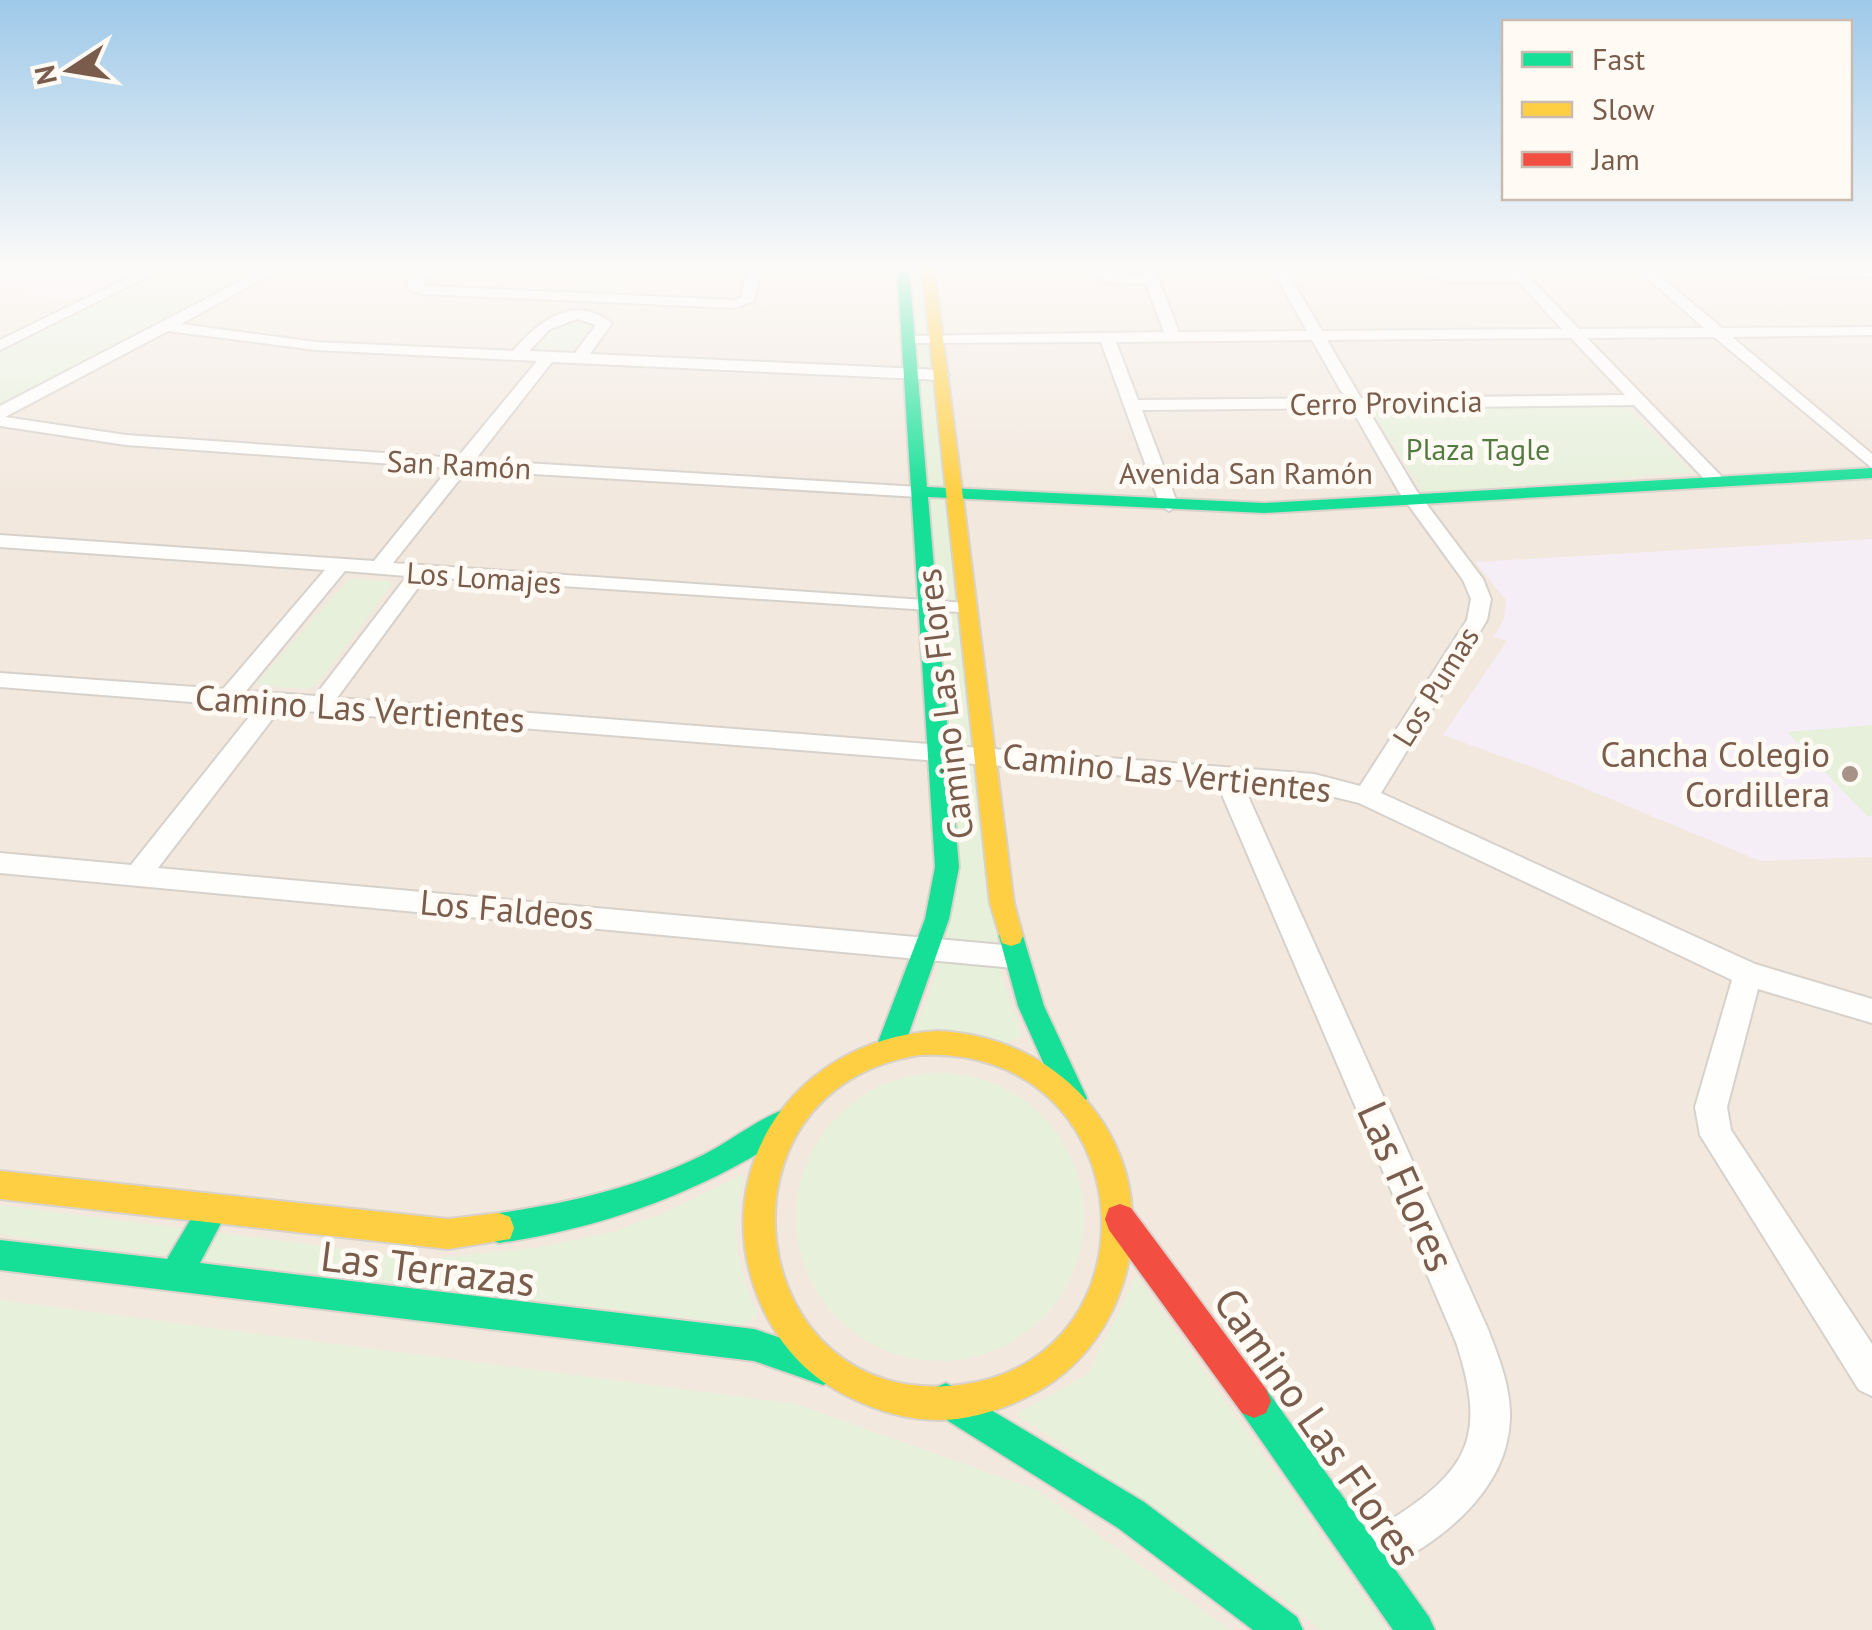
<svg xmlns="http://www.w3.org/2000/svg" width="1872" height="1630" font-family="'PT Sans',sans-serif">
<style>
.residential{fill:#f2e8de}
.education{fill:#f6eef6}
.green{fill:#e7f0db}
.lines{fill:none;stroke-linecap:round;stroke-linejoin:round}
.street-casing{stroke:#d7d1cb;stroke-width:4}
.fast-casing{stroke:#d9d2cb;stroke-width:4}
.slow-casing{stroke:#d9d2cb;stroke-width:4}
.jam-casing{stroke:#d9d2cb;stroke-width:4}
.street{fill:#fefefd;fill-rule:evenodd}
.fast{fill:#16e098;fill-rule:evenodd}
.slow{fill:#ffcf43;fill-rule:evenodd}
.jam{fill:#f24e42;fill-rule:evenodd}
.poi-dot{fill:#a69286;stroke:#fffaf3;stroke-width:4}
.labels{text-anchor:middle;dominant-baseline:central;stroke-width:10;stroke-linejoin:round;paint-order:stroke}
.far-street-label{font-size:30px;fill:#7a5c4d;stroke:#fffaf3}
.far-park-label{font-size:30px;fill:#537a41;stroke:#fffaf3}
.street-label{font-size:35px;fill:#7a5c4d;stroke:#fffaf3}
.poi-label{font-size:35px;fill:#7a5c4d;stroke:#fffaf3;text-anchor:end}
.near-street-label{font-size:42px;fill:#7a5c4d;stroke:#fffaf3}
</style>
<rect width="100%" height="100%" fill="#f9f5f0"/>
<rect class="residential" x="0" y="267" width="1872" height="1363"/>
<g class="education">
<path d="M0 267H149L78 301 0 288Z"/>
<path d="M1872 539V857L1760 861 1548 773 1443 735 1507 641 1494 637 1504 619 1506 600 1475 562Z"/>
</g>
<g class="green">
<path d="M173 267H268L0 406V353Z"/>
<path d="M589 267H638L618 296 568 293Z"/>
<path d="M911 267H921L1001 973 1022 1036 1008 1043 912 1039 938 971Z"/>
<path d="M576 320 592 325 572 352 535 351 557 323Z"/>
<path d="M1627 406 1694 473 1423 493 1371 409Z"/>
<path d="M349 579 390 581 391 586 317 685 307 689 259 685V680Z"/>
<path d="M1872 725V816H1867L1787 732Z"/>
<circle cx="940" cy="1217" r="144"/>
<path d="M745 1173C732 1236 732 1254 758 1314L746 1325 0 1235V1205L428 1259 535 1248 613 1232 666 1212Z"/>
<path d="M1136 1275 1387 1630H1320L1254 1576 1016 1414 1088 1374Z"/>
<path d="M0 1300 796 1404 1037 1490 1230 1630H0Z"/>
</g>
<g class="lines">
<defs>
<g id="street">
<path d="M150 267H167L0 350V340Z"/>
<path d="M267 267H284L181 324 316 342 513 351C539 320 574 294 612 323L590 354 941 370 949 375 941 380 552 362 475 460 919 487 928 492 919 497 467 470 393 563 967 603 977 609 974 613 426 577 337 698 1314 774 1360 786 1467 620 1471 599 1463 580 1399 492 1351 408 1142 410 1178 505 1169 511 1160 505 1101 342 908 343 903 342V336L1164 332 1146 284 1110 283 1073 267 1144 276 1140 267H1154L1179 332 1307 331 1271 267H1284L1322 331 1562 329 1518 282H1449L1403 267H1425L1449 274H1510L1505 267H1519L1579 329 1704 328 1635 267H1649L1722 328 1872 327V335L1732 337 1872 454V468L1714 337 1587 338 1723 478V486H1711L1634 405 1367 408 1416 490 1483 579 1491 599 1487 620 1381 793 1755 964 1872 999V1023L1758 989 1727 1107 1731 1130 1872 1344V1396L1859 1390 1700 1135 1695 1107 1732 980 1359 803 1314 792 1243 785 1487 1327C1498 1355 1511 1387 1510 1418 1508 1495 1432 1550 1366 1577L1352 1571 1346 1557C1354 1538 1368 1533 1386 1523 1470 1470 1487 1437 1456 1342L1217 783 280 709 158 868 1014 946 1024 949 1028 957 1024 965 1014 968 0 873V853L131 865 257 707 0 687V673L223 689 325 570 0 547V535L374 561 449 468 126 445 0 426V406ZM577 319 596 325 575 353 529 351 550 329ZM168 331 316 350 537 361 457 458 126 435 5 417ZM1571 338 1625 395 1361 398 1327 340ZM1312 340 1345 398 1138 400 1116 342ZM345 571 407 576 315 696 246 691Z"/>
<path d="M426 267H441L422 285 425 286 735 300 741 298 747 267H761L754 301 735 308 423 294 407 289V283Z"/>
<path d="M1777 267 1870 268 1872 276H1811Z"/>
</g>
<g id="fast">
<path d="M897 267H909L927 487 1264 503 1872 468V478L1264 513 928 497 959 867 949 919 903 1050 899 1058 889 1062 879 1058 875 1050 925 919 935 867Z"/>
<path d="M1011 926 1020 929 1023 936 1044 1006 1087 1098 1083 1107 1073 1111 1063 1107 1018 1006 999 936 1002 929Z"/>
<path d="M785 1109 795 1113 799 1122 795 1131C703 1191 608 1227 499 1243L488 1239 484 1228 488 1217 499 1213C570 1203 638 1187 703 1155 731 1141 756 1120 785 1109Z"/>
<path d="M213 1195 224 1200 228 1210 200 1263 754 1329 835 1356 840 1368 835 1380 823 1385 754 1361 0 1270V1240L167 1259 202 1200Z"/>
<path d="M946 1383 1144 1502 1297 1617 1303 1630H1253L1118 1528 934 1412 929 1400 934 1388Z"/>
<path d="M1254 1384 1266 1389 1429 1617 1435 1630H1393L1242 1413 1237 1401 1242 1389Z"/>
</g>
<g id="slow">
<path d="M922 267H934L1014 903 1023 936 1020 943 1011 946 1002 943 990 903Z"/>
<path d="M938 1031C1082 1038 1175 1174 1113 1309 1095 1348 1064 1380 1025 1398 998 1411 968 1420 938 1420 908 1420 878 1411 851 1398 812 1380 781 1348 763 1309 701 1174 794 1038 938 1031ZM920 1055C1144 1044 1166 1360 959 1385 743 1411 701 1088 920 1055Z"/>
<path d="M0 1171 448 1219 499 1213 510 1217 514 1228 510 1239 448 1249 0 1199Z"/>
</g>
<path id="jam" d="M1120 1204 1131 1208 1266 1389 1271 1401 1266 1413 1254 1418 1242 1413 1109 1230 1105 1219 1109 1208Z"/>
</defs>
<use href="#street" class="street-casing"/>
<use href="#fast" class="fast-casing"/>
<use href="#slow" class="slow-casing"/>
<use href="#jam" class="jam-casing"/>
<use href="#street" class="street"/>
<use href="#fast" class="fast"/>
<use href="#slow" class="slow"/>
<use href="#jam" class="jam"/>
</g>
<linearGradient id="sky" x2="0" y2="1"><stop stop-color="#9ec9e9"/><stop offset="0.54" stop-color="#fcfaf8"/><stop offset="1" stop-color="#fcfaf8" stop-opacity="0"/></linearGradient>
<rect width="1872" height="496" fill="url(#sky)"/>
<circle class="poi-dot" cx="1850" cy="774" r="10"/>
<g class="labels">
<g class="far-street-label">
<text transform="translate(1386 402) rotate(-1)">Cerro Provincia</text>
<text transform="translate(459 464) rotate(3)">San Ramón</text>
<text x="1246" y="472">Avenida San Ramón</text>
<text transform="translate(484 577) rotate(4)">Los Lomajes</text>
<text transform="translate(1435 686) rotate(-58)">Los Pumas</text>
</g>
<g class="far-park-label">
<text x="1478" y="448">Plaza Tagle</text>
</g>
<g class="street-label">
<text transform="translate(944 704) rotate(-97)">Camino Las Flores</text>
<text transform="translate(360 708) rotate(4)">Camino Las Vertientes</text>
<text transform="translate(1167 772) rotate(6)">Camino Las Vertientes</text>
<text transform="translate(507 909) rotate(5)">Los Faldeos</text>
</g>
<g class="poi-label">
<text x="1830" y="754">Cancha Colegio<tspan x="1830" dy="40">Cordillera</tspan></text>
</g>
<g class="near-street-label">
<text transform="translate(1407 1186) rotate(66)">Las Flores</text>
<text transform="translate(428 1268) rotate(7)">Las Terrazas</text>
<text transform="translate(1318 1426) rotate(55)">Camino Las Flores</text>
</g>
</g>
<rect x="1502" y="20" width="350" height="180" fill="#fffaf3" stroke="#cabbb1" stroke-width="2.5"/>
<rect x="1522" y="52" width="50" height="15" fill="#16e098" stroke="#cabbb1" stroke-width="2.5"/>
<text x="1592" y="70" font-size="30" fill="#7a5c4d">Fast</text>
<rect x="1522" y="102" width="50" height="15" fill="#ffcf43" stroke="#cabbb1" stroke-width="2.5"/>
<text x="1592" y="120" font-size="30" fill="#7a5c4d">Slow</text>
<rect x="1522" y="152" width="50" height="15" fill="#f24e42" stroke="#cabbb1" stroke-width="2.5"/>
<text x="1592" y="170" font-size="30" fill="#7a5c4d">Jam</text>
<g transform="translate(70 70) rotate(258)" stroke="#fffaf3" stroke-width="8" paint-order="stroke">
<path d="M0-8L18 38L0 25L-18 38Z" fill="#7a5c4d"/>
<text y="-15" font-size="28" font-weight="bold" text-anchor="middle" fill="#7a5c4d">N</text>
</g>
</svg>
